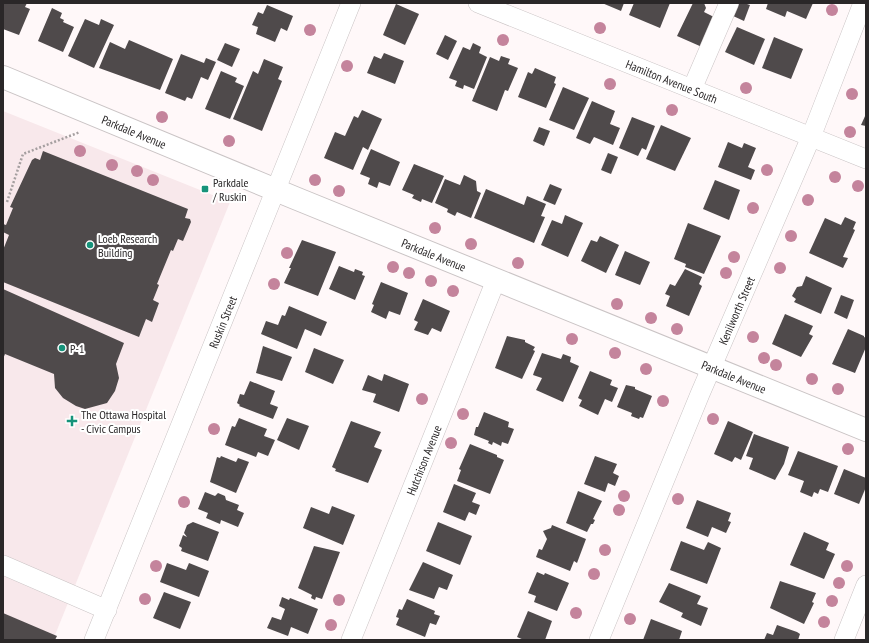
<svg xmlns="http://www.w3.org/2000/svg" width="869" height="643" font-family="'PT Sans Narrow',sans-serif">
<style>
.built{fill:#f8e8eb}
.building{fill:#4f4a4b}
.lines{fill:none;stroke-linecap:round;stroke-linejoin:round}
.minor-casing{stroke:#cac4c5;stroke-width:20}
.major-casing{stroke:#cac4c5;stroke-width:24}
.path{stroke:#a59fa0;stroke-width:2.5;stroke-dasharray:2 2;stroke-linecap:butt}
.minor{stroke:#fff;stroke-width:19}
.major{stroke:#fff;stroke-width:22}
.tree{fill:#c4849c}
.poi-dot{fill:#16937a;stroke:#fff;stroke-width:1.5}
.labels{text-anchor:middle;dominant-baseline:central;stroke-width:4;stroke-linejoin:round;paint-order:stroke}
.street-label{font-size:12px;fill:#2a2728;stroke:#fff}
.poi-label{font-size:12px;fill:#2a2728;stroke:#fff;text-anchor:start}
</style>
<rect width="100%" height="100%" fill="#fff8f9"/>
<path class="built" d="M3 111 230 202 53 640H3Z"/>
<g class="building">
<path d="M3 3H27L25 7 30 9 19 35 3 29Z"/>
<path d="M602 3H624L621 11Z"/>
<path d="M634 3H670L660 28 629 15Z"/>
<path d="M693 3H704L706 8 704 12 716 18 702 47 677 36Z"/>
<path d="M736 3H744L750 5 744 21 731 15Z"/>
<path d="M768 3H813L806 19 787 11 785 17 766 9Z"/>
<path d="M396 4 419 14 405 45 383 35Z"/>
<path d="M267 5 293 16 287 31 281 28 275 42 256 34 258 27 252 25 258 12 263 14Z"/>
<path d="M52 8 62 13 60 18 64 20 63 22 74 27 63 52 38 41Z"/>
<path d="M85 19 99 25 101 19 114 25 94 68 68 56Z"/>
<path d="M737 27 765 39 754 65 725 52Z"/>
<path d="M445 35 457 41 448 60 436 54Z"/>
<path d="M774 37 803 49 791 79 762 68Z"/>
<path d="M129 40 173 59 160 90 99 68 110 42 125 49Z"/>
<path d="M225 43 240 49 232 67 217 60Z"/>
<path d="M473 43 481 47 479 53 487 57 474 89 464 85 463 89 455 86 457 81 449 78 463 47 470 50Z"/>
<path d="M384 53 404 61 395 84 367 73 374 56 381 59Z"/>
<path d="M181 54 204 63 206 58 216 62 208 80 201 77 192 99 187 97 185 101 165 93Z"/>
<path d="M501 56 510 59 508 64 518 68 508 91 505 90 497 111 472 101 490 57 499 61Z"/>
<path d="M264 59 283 67 278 79 282 81 262 131 233 119 253 71 258 74Z"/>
<path d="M535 68 556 77 554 83 556 84 546 108 518 97 528 72 532 74Z"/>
<path d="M221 71 237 78 235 82 244 86 230 119 205 109Z"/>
<path d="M563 87 589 98 574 130 549 120Z"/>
<path d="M592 101 615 111 610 124 620 128 613 145 594 137 590 144 576 138Z"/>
<path d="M362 110 382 119 368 150 363 147 353 170 324 158 335 132 345 136 354 116 358 118Z"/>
<path d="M866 114V126L861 125Z"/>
<path d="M632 117 655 126 646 150 642 148 638 156 619 148Z"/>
<path d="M661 125 691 138 675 171 646 159Z"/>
<path d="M539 127 550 131 544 146 533 141Z"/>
<path d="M728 142 742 148 744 143 756 148 748 167 755 170 751 180 718 167Z"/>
<path d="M371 149 400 162 390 186 379 182 377 188 368 184 370 178 360 174Z"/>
<path d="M43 151 188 209 185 218 190 219 191 222 183 241 178 239 173 251 171 250 157 284 159 285 153 300 159 303 152 322 146 319 139 337 3 282V250L9 235 3 232V224L6 225 13 208 10 207 32 160 35 158 40 160Z"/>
<path d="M608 153 618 157 611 174 601 170Z"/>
<path d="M414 164 444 176 432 203 422 199 421 202 412 198 414 195 402 190Z"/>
<path d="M464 175 476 181 477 191 481 193 471 218 457 212 455 216 447 212 448 209 435 203 445 179 460 185Z"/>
<path d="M715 180 740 190 729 220 703 209Z"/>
<path d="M550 184 562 189 555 205 543 200Z"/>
<path d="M486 189 524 205 527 196 546 204 541 216 545 217 534 243 474 218Z"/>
<path d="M565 215 583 223 568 257 541 245 552 220 562 224Z"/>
<path d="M845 217 856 222 853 229 855 230 843 257 848 258 843 268 809 253 825 218 841 225Z"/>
<path d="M688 223 721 236 704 274 685 267 686 264 674 259Z"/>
<path d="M600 236 619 245 606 273 581 261 591 240 597 242Z"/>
<path d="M302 240 336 252 318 296 284 283 291 268H289Z"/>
<path d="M625 251 650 262 640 285 615 275Z"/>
<path d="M339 266 354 272 355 269 363 272 362 275 365 276 355 300 329 289Z"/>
<path d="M685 269 702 277 699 284 702 286 689 316 666 306 670 296 665 294 670 284 675 286Z"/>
<path d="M806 276 832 288 821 314 794 302 796 299 792 296 797 287 802 286Z"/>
<path d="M381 282 408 293 400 315 389 311 386 319 371 312 374 305 372 304Z"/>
<path d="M3 289 124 343 116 364 119 378 115 391 107 403 85 409 76 406 63 398 55 388 54 374 5 354 3 359Z"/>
<path d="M841 295 854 300 847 319 834 313Z"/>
<path d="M423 299 450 311 441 332 432 328 428 335 414 330 418 322 414 320Z"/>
<path d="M289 306 327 322 321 336 305 329 297 349 261 334 266 321 278 325 282 315 285 316Z"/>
<path d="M785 314 813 326 809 334 813 336 801 357 772 344Z"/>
<path d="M848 329 864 336V337L866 338V347L855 373 832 364Z"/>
<path d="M507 336 525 340V342L535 347 533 350 535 351 522 379 495 368Z"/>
<path d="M263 346 292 357 282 381 256 373Z"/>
<path d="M314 348 344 360 333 384 305 372Z"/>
<path d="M542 353 561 359 563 354 571 357 570 362 579 366 563 402 536 390 542 378 533 375 534 372Z"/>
<path d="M590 371 612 380 610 385 618 388 612 402 605 399 598 415 579 406 582 400 578 398Z"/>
<path d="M384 374 409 384 399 412 373 402 376 394 362 390 368 375 382 381Z"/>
<path d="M250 381 275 391 270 404 278 407 273 419 239 406 240 405 237 403 240 394 244 395Z"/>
<path d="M626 385 635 387V389L652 396 643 418 640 417 639 419 631 416 632 413 617 407Z"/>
<path d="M484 412 509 422 508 427 514 429 508 444 502 442 501 446 493 442 492 445 488 443 489 441 474 435 476 427H478Z"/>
<path d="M239 418 267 429 264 436 275 440 268 456 258 452 256 457 225 445 232 426 235 427Z"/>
<path d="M287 418 309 426 299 450 277 440Z"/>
<path d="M351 421 381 432 374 447 382 450 368 483 335 471 336 469 332 467Z"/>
<path d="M728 421 753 432 741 460 735 457 732 462 714 454Z"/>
<path d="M754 434 789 447 784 464 775 480 749 469 753 458 746 456Z"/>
<path d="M470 444 497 455V457L504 460 490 494 457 481 461 470 459 469Z"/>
<path d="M798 451 838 466 828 492 820 489 818 494 814 492 812 497 800 492 804 481 788 475Z"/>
<path d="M221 456 236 462 238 458 249 462 236 493 210 482 217 457 220 458Z"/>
<path d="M595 456 617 464 613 473 619 476 615 486 608 483 605 492 584 484Z"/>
<path d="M844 469 866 478V487L859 504 834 494Z"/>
<path d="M454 484 476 493 472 502 480 505 476 515 469 512 465 521 443 512Z"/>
<path d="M578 491 602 501 593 519 595 520 593 524H591L587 532 566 523Z"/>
<path d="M205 492 215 496 218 493 225 496 226 500 239 505 237 510 244 513 238 527 221 520 220 524 206 518 208 513 198 509Z"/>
<path d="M697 500 731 513 728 521 731 522 726 533 712 527 708 537 686 528Z"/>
<path d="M332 506 355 515 343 545 303 528 311 507 329 514Z"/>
<path d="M193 522 219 532 208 561 181 551 182 548 179 546 183 535 187 537 184 533 187 525Z"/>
<path d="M438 522 472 536 460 565 426 551Z"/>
<path d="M552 525 586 539 577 563 574 561 570 571 536 557 539 549 542 550 547 539 543 531 551 528Z"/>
<path d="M804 532 829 543 826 550 835 554 824 579 790 565Z"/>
<path d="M681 541 704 550 708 542 721 548 707 584 670 570Z"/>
<path d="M314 546 340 552 322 599 316 597 315 600 311 598 312 595 298 588Z"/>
<path d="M423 562 453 575 447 590 439 587 434 599 409 590Z"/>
<path d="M167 563 186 570 189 563 209 571 199 597 160 582Z"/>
<path d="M537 572 544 575 545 573 569 583 557 611 534 602 536 596 528 593Z"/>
<path d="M780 581 816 593 812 602 814 603 804 624 770 608Z"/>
<path d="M669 583 701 596 697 604 708 608 701 626 681 617 683 613 659 602Z"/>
<path d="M164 592 191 602 180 629 153 618Z"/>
<path d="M282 597 289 600 290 598 318 609 308 634 291 627 288 636 267 628 272 617 281 620 285 609 279 606Z"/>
<path d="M407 599 435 611 434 614 440 616 436 625 430 623 425 637 396 625 399 618 396 617 399 609 402 610Z"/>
<path d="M528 611 552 621 545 640H524L517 637Z"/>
<path d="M3 613 57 636 55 640H3Z"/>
<path d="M651 619 682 631 679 640H643Z"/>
<path d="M777 625 797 632 800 634 798 640H764L767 633 773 635Z"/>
</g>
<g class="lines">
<defs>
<g id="minor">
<path id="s1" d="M478 3 866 159"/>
<path d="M692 89 729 3"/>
<path d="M3 565 107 610"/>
<path id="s2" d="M94 640 351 3"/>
<path id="s3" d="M351 640 496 280"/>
<path id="s4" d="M599 640 700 394 811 137 863 3"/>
<path d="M844 640 866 585"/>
</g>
<g id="major">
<path id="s5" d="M3 77 295 198 866 430"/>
</g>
</defs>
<use href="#minor" class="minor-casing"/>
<use href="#major" class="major-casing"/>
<path class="path" d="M7 202 23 154 80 132"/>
<use href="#minor" class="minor"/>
<use href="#major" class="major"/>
</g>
<g class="tree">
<circle cx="832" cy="10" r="6"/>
<circle cx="600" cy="28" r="6"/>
<circle cx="310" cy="30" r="6"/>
<circle cx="503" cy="40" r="6"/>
<circle cx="347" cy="66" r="6"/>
<circle cx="610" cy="84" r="6"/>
<circle cx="746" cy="88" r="6"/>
<circle cx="852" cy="94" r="6"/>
<circle cx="672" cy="110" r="6"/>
<circle cx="162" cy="117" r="6"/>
<circle cx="850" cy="132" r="6"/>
<circle cx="229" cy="141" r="6"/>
<circle cx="80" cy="151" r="6"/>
<circle cx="112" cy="165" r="6"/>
<circle cx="767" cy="170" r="6"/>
<circle cx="137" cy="171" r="6"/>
<circle cx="835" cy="177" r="6"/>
<circle cx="153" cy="180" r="6"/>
<circle cx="315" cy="180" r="6"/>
<circle cx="858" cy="186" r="6"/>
<circle cx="339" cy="191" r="6"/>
<circle cx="808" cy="200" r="6"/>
<circle cx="753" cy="208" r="6"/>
<circle cx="435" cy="228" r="6"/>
<circle cx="791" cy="236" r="6"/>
<circle cx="471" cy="244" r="6"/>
<circle cx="287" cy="253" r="6"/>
<circle cx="734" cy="257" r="6"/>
<circle cx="518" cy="263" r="6"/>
<circle cx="393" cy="267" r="6"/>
<circle cx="780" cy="268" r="6"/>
<circle cx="409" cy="273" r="6"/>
<circle cx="726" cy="273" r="6"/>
<circle cx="431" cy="281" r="6"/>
<circle cx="274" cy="284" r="6"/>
<circle cx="453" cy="291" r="6"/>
<circle cx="617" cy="304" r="6"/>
<circle cx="651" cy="318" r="6"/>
<circle cx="677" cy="329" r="6"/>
<circle cx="753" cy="337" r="6"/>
<circle cx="572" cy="339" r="6"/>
<circle cx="615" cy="353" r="6"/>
<circle cx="764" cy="358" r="6"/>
<circle cx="776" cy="365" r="6"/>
<circle cx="646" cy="369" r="6"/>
<circle cx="812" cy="379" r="6"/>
<circle cx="838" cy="389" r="6"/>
<circle cx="422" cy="399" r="6"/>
<circle cx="663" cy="401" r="6"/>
<circle cx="463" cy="414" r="6"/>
<circle cx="713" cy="419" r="6"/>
<circle cx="214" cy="429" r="6"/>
<circle cx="451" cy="443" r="6"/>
<circle cx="848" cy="449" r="6"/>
<circle cx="624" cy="496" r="6"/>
<circle cx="678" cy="499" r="6"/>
<circle cx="184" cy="502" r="6"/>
<circle cx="619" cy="510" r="6"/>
<circle cx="605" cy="550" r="6"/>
<circle cx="156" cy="566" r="6"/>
<circle cx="847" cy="566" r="6"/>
<circle cx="594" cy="574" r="6"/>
<circle cx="839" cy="583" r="6"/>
<circle cx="145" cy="599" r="6"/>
<circle cx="339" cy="600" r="6"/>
<circle cx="832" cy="601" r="6"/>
<circle cx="576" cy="613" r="6"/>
<circle cx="630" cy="619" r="6"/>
<circle cx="824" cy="622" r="6"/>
<circle cx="331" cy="625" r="6"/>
</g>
<g class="poi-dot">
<rect x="201" y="185" width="8" height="8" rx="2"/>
<circle cx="90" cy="245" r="4"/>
<circle cx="62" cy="348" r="4"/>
<path d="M70 415h4v4h4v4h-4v4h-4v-4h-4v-4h4z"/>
</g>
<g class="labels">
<g class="street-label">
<text stroke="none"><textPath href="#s1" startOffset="209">Hamilton Avenue South</textPath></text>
<text stroke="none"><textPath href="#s5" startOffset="142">Parkdale Avenue</textPath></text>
<text stroke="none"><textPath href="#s5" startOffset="466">Parkdale Avenue</textPath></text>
<text stroke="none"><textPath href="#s4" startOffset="357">Kenilworth Street</textPath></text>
<text stroke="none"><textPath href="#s2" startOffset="343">Ruskin Street</textPath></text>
<text stroke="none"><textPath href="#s5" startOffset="790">Parkdale Avenue</textPath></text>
<text stroke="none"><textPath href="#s3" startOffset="194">Hutchison Avenue</textPath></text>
</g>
<g class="poi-label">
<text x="213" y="182">Parkdale<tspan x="213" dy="14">/ Ruskin</tspan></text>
<text x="98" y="238">Loeb Research<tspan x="98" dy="14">Building</tspan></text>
<text x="70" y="348">P-1</text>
<text x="81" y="414">The Ottawa Hospital<tspan x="81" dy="14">- Civic Campus</tspan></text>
</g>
</g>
<rect width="869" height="643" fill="none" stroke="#2a2728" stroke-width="8"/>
</svg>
